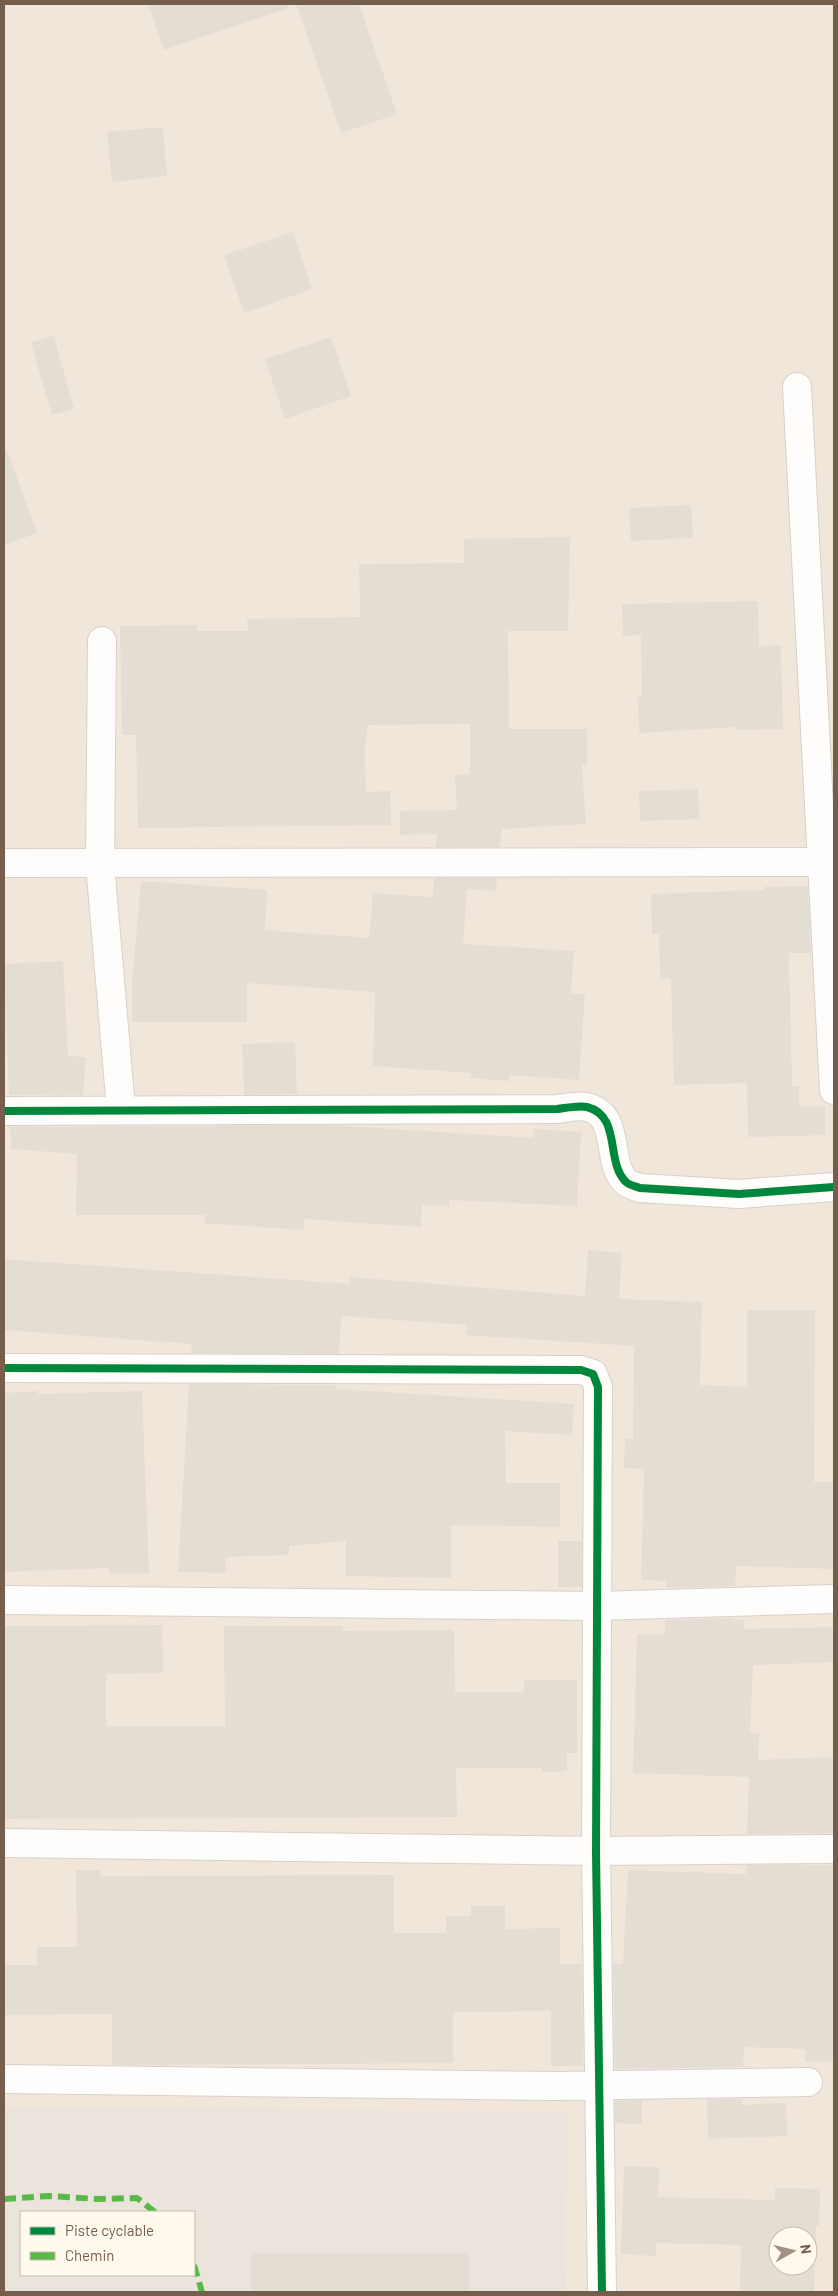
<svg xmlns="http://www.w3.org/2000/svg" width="838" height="2296" font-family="Barlow,sans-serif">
<rect width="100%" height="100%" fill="#f7f4ec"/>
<!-- residential -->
<path fill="#f0e7da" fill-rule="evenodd" d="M 4,4 L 834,4 L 834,2292 L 4,2292 ZM 21,2212 L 194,2212 L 194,2275 L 21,2275 ZM 778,2236 L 808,2236 L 808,2266 L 778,2266 Z"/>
<!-- industrial -->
<path fill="#ebe4dd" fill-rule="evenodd" d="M 4,2107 L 567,2112 L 566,2292 L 4,2292 ZM 21,2212 L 194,2212 L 194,2275 L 21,2275 Z"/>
<!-- building -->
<path fill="#e4ddd3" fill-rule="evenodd" d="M 148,4 L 288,4 L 289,8 L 164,50 Z
M 296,4 L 359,4 L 397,114 L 341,133 Z
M 163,127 L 167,176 L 112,182 L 107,132 Z
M 293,232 L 312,289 L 244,313 L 224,255 Z
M 54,336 L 74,409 L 52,415 L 31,342 Z
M 331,337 L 351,396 L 285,419 L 265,359 Z
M 4,450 L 7,450 L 37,533 L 4,545 Z
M 691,505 L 693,538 L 631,541 L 629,508 Z
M 570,537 L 568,631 L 508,631 L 509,729 L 587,729 L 587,765 L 582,765 L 586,824 L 502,829 L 500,847 L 436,847 L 437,834 L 400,835 L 400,811 L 457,810 L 455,775 L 470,774 L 470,724 L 368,725 L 365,748 L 366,792 L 390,791 L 391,825 L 138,828 L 136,735 L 122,735 L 120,626 L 198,625 L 198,631 L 248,631 L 247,619 L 360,617 L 359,564 L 464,563 L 464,539 Z
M 758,601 L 759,646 L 781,645 L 783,729 L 735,730 L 735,727 L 639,733 L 638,697 L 642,697 L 641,635 L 623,636 L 622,604 Z
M 698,789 L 699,819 L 640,821 L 639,791 Z
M 434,878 L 497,878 L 496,891 L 467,889 L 463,944 L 574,951 L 571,993 L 585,994 L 579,1080 L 509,1075 L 509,1081 L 470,1078 L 471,1073 L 373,1066 L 375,992 L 247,983 L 247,1022 L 132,1022 L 132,985 L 141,881 L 267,890 L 265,930 L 369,938 L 373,893 L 433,897 Z
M 808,886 L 811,953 L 789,953 L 792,1086 L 799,1086 L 799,1107 L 825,1106 L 825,1135 L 748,1137 L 747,1083 L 674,1085 L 671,979 L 660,979 L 659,934 L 652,934 L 651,894 L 764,890 L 764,887 Z
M 63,961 L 68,1056 L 86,1057 L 83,1095 L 9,1095 L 4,964 Z
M 295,1042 L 297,1094 L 244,1095 L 242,1044 Z
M 328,1125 L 534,1138 L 534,1129 L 581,1132 L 577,1206 L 449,1200 L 449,1206 L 422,1205 L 421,1227 L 304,1219 L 304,1230 L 204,1223 L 205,1215 L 76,1215 L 77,1154 L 11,1149 L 10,1127 Z
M 588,1250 L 622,1253 L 619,1299 L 702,1302 L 700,1385 L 747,1387 L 747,1310 L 815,1310 L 814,1482 L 834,1482 L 834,1569 L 736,1566 L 735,1586 L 666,1588 L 667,1581 L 641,1580 L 644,1469 L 624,1468 L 625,1439 L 633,1439 L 634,1346 L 466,1335 L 467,1325 L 341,1316 L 339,1354 L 191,1353 L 192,1344 L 4,1330 L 4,1259 L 349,1284 L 350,1277 L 585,1296 Z
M 189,1384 L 337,1385 L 336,1389 L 574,1404 L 572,1435 L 505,1431 L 506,1483 L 560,1483 L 560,1527 L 451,1525 L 451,1578 L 346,1576 L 346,1541 L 289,1546 L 289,1555 L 225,1557 L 226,1573 L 178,1572 Z
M 38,1391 L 38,1394 L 142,1391 L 149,1573 L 110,1574 L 109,1568 L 4,1572 L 4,1393 Z
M 558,1541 L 582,1541 L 582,1587 L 558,1587 Z
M 734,1618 L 734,1620 L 744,1620 L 744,1629 L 834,1627 L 834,1662 L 753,1665 L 750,1733 L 759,1733 L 758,1760 L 834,1757 L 834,1833 L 747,1834 L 749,1777 L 633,1773 L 637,1634 L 665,1635 L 665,1620 Z
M 162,1625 L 163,1673 L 106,1674 L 106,1726 L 225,1726 L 224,1626 L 343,1626 L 343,1631 L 454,1630 L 455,1692 L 524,1692 L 524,1680 L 577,1680 L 577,1753 L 567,1753 L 567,1771 L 542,1772 L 542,1768 L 456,1768 L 457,1817 L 4,1819 L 4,1626 Z
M 746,1865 L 834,1865 L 834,2061 L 805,2062 L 805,2049 L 744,2047 L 743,2067 L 615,2069 L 613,1964 L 623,1964 L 628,1870 L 746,1874 Z
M 76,1870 L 100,1870 L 100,1876 L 394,1875 L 394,1933 L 446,1933 L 446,1916 L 471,1916 L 471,1906 L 505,1906 L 505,1929 L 560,1928 L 560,1964 L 582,1964 L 583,2066 L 551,2066 L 551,2011 L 453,2012 L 453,2063 L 112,2065 L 112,2014 L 4,2015 L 4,1965 L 37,1965 L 37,1947 L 77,1947 Z
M 707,2099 L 742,2099 L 742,2105 L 786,2103 L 787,2136 L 708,2139 Z
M 642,2100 L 642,2124 L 615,2123 L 615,2101 Z
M 624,2166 L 659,2167 L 658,2197 L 775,2200 L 775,2188 L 820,2189 L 819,2226 L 816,2226 L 814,2292 L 740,2291 L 741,2245 L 656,2243 L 656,2256 L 621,2254 ZM 778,2236 L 808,2236 L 808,2266 L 778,2266 Z
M 251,2253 L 470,2253 L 470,2292 L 251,2292 Z"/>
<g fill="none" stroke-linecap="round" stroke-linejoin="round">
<!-- street casing -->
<g stroke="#d6d1ca" stroke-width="30">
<path id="street" d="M 797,387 L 834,1090
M 102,641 L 100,864 L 121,1109
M 4,863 L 834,862
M 4,1111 L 557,1109 C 566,1108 579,1105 587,1107 C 622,1116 605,1162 626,1182 C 629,1185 635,1186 640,1188 L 739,1194 L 834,1187
M 4,1368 L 581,1370 L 593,1374 L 598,1387 L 596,1851 L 602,2292
M 4,1600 L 596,1606 L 834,1599
M 4,1843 L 596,1851 L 834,1849
M 4,2079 L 556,2086 L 808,2082"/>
</g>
<!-- street -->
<use href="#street" stroke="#fefdfc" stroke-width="28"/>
<!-- quiet -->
<path stroke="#58b947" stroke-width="6" stroke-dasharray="12 6" stroke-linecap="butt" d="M 4,2199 L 49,2196 L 98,2199 L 137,2198 L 155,2212
M 194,2265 L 202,2292"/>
<!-- cycleway casing -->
<g stroke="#fff9ee" stroke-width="11">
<path id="cycleway" d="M 4,1111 L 557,1109 C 566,1108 579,1105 587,1107 C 622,1116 605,1162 626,1182 C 629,1185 635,1186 640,1188 L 739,1194 L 834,1187
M 4,1368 L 581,1370 L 593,1374 L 598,1387 L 596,1851 L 602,2292"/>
</g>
<!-- cycleway -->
<use href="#cycleway" stroke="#00873e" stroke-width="8"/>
</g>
<!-- border -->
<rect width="838" height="2296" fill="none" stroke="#765e4c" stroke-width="10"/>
<!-- legend -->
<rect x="20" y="2211" width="175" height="65" fill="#fff9ee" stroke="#c8bbad"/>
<rect x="30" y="2227" width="25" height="8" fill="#00873e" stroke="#c8bbad"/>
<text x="65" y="2236" font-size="15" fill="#765e4c">Piste cyclable</text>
<rect x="30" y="2252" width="25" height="8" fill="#58b947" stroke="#c8bbad"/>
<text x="65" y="2261" font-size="15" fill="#765e4c">Chemin</text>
<!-- north arrow -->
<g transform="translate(793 2251) rotate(82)"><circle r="24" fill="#fff9ee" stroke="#c8bbad"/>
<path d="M0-4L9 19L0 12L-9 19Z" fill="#a39284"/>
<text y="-8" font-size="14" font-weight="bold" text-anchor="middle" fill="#765e4c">N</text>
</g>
</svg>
